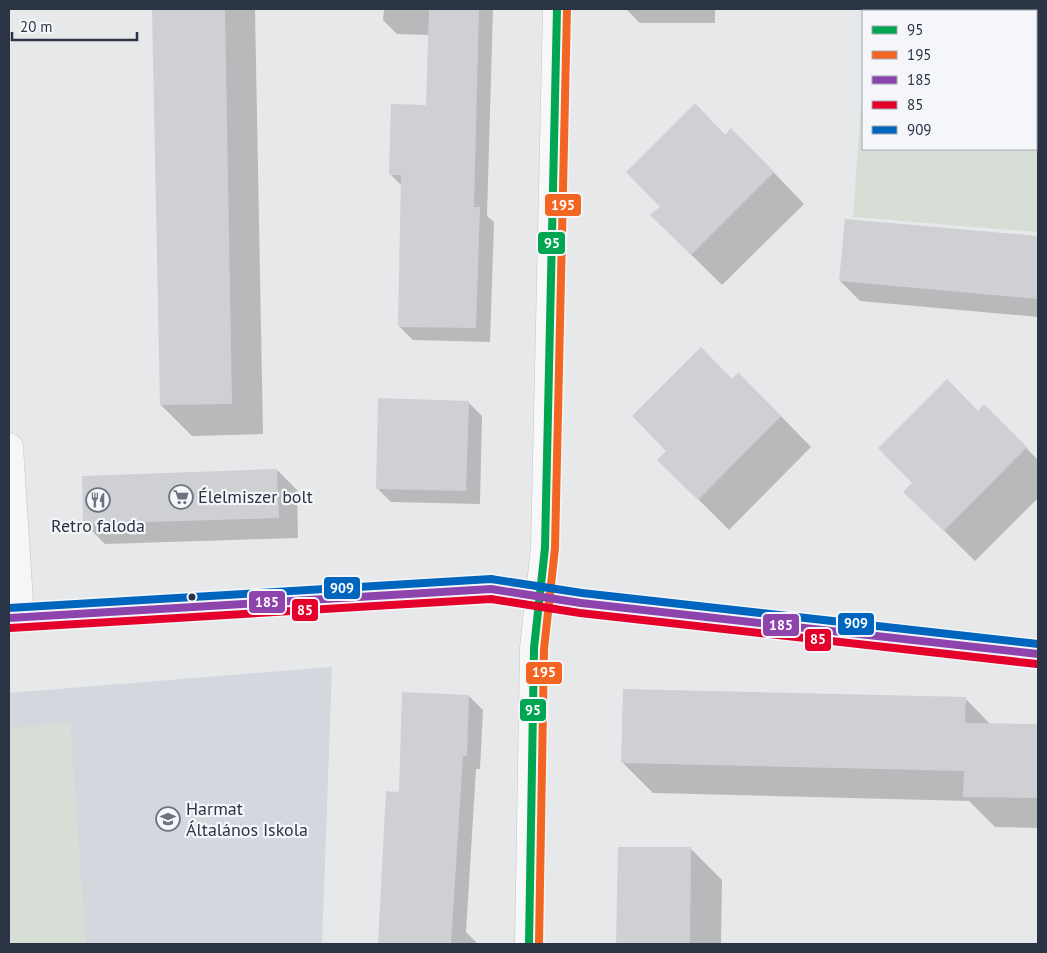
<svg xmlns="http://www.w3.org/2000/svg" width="1047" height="953" font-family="'PT Sans',sans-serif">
<rect width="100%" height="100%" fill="#e6e8ea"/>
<!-- built -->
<path fill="#d4d7dd" d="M 332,667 L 322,944 L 9,944 L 9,693 Z"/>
<!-- green -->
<path fill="#d6ded6" d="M 908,9 L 1038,9 L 1038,232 L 853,217 L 863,78 L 863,149 L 1036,149 L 1036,11 L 906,11 Z
M 70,723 L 86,944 L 9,944 L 9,728 Z"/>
<!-- shadow -->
<path fill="#0003" d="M 154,9 L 255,9 L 263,434 L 192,436 L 161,405 Z
M 384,9 L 493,9 L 487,216 L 494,222 L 490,342 L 413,340 L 399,326 L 402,186 L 390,174 L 427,106 L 429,35 L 397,34 L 383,20 Z
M 626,9 L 715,9 L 715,23 L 640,23 Z
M 695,105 L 726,136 L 762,160 L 804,204 L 722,285 L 652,216 L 662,207 Z
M 846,220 L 1038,238 L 1038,317 L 860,301 L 840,281 Z
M 468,402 L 482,416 L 480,504 L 391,502 L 377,488 Z
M 769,404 L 811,447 L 729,530 L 659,460 Z
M 984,405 L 1038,460 L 1038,498 L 975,561 L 905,492 Z
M 277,470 L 297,490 L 298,538 L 105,544 L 85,524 Z
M 469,696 L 483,710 L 480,769 L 476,769 L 466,932 L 478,944 L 379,944 L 387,792 L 400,793 Z
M 965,698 L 991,725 L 1038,726 L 1038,828 L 995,827 L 969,801 L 653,793 L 622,762 Z
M 619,848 L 691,849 L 722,880 L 721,944 L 617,944 Z"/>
<!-- building -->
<path fill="#ced0d3" d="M 152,9 L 225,9 L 232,404 L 160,405 Z
M 429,9 L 479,9 L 474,207 L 480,207 L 476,328 L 398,327 L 401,175 L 389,175 L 391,104 L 426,105 Z
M 695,103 L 725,135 L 731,128 L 774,172 L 691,255 L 650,215 L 660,207 L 626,172 Z
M 845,219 L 1038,236 L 1038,299 L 839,281 Z
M 701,347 L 732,379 L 738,372 L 781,416 L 698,500 L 657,460 L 666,451 L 632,416 Z
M 947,379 L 978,411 L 984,404 L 1027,447 L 944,531 L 903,492 L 912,483 L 878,448 Z
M 378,398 L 469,401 L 466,491 L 376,489 Z
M 277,469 L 279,518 L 83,524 L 82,476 Z
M 623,689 L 966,697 L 965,723 L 1038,724 L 1038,798 L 963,797 L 964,771 L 621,763 Z
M 402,692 L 469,695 L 467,756 L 463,756 L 451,944 L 378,944 L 386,791 L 399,792 Z
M 618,847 L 691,847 L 690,944 L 616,944 Z"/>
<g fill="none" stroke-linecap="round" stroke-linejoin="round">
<!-- street casing -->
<g stroke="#c4c6c8" stroke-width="29">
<path id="street" d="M 9,447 L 20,617"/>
</g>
<!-- secondary casing -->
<g stroke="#c4c6c8" stroke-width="29">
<path id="secondary" d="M 9,618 L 491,589 L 581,603 L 1038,654
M 529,944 L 534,648 L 545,548 L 557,9"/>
</g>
<!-- street -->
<use href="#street" stroke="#f5f6f7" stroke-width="28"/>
<!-- secondary -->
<use href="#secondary" stroke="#f8f8f8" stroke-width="28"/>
<!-- bus-1 casing -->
<g stroke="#f4f6f9" stroke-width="11">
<path id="bus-1" d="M 529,944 L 534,648 L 545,548 L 557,9"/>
</g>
<!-- bus-2 casing -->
<g stroke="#f4f6f9" stroke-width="11">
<path id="bus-2" d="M 539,944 L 544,649 L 555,548 L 567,9"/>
</g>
<!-- bus-3 casing -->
<g stroke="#f4f6f9" stroke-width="11">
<path id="bus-3" d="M 9,618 L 491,589 L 581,603 L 1038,654"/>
</g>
<!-- bus-4 casing -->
<g stroke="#f4f6f9" stroke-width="11">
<path id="bus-4" d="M 10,628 L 491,599 L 580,613 L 1037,664"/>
</g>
<!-- bus-5 casing -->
<g stroke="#f4f6f9" stroke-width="11">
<path id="bus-5" d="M 9,608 L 491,579 L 582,593 L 1038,644"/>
</g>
<!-- bus-1 -->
<use href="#bus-1" stroke="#00a651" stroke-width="8"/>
<!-- bus-2 -->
<use href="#bus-2" stroke="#f26522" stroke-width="8"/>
<!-- bus-3 -->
<use href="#bus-3" stroke="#8e44ad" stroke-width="8"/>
<!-- bus-4 -->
<use href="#bus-4" stroke="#e4002b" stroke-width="8"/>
<!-- bus-5 -->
<use href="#bus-5" stroke="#0065bd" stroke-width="8"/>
</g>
<!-- icons -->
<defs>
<g id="supermarket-ring" transform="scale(1.25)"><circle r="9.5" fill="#f4f6f9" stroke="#6c737f" stroke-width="1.5"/><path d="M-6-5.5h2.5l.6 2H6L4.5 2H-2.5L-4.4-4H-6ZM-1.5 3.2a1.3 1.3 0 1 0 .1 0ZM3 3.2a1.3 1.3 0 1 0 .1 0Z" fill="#6c737f"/></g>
<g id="restaurant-ring" transform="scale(1.25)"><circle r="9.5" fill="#f4f6f9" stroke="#6c737f" stroke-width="1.5"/><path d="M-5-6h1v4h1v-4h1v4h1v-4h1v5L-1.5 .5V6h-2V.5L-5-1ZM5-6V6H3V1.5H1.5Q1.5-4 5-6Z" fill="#6c737f"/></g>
<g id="school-ring" transform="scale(1.25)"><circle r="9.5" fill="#f4f6f9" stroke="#6c737f" stroke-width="1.5"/><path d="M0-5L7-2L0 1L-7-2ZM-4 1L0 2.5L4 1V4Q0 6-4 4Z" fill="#6c737f"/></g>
</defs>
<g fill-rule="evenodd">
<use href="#supermarket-ring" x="181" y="497"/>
<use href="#restaurant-ring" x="98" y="500"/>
<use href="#school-ring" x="168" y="819"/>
</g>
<!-- markers -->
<circle fill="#2b3445" stroke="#f4f6f9" stroke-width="2" cx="192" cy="597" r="4.5"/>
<g text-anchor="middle" stroke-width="4.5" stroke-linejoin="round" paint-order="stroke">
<!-- poi labels -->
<g font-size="18" fill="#2b3445" stroke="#f4f6f9" text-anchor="start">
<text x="198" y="503">Élelmiszer bolt</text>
<text x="98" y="532" text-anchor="middle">Retro faloda</text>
<text x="186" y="815">Harmat<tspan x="186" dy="21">Általános Iskola</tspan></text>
</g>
</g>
<g stroke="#f4f6f9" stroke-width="2">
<rect x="544" y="193" width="38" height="24" rx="5" fill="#f26522"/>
<rect x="537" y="231" width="29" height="24" rx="5" fill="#00a651"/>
<rect x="323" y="576" width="38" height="24" rx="5" fill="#0065bd"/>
<rect x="248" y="590" width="38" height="24" rx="5" fill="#8e44ad"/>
<rect x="291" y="598" width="28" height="24" rx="5" fill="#e4002b"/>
<rect x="837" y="612" width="38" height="24" rx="5" fill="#0065bd"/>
<rect x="762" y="613" width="38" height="24" rx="5" fill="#8e44ad"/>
<rect x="804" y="628" width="28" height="24" rx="5" fill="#e4002b"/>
<rect x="525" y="661" width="38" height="24" rx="5" fill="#f26522"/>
<rect x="519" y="698" width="28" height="24" rx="5" fill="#00a651"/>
</g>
<g font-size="14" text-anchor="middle" font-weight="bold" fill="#fff">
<text x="563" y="210">195</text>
<text x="552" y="248">95</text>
<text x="342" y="593">909</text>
<text x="267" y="607">185</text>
<text x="305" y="615">85</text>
<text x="856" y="628">909</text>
<text x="781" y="630">185</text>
<text x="818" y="644">85</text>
<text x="544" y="677">195</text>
<text x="533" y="715">95</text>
</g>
<!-- border -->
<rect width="1047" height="953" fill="none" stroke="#2b3445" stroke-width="20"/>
<!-- legend -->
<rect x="862" y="10" width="175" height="140" fill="#f4f6f9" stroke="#a4a8b1"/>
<rect x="872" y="26" width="25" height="8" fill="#00a651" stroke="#a4a8b1"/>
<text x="907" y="35" font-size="15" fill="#2b3445">95</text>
<rect x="872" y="51" width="25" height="8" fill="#f26522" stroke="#a4a8b1"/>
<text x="907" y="60" font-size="15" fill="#2b3445">195</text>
<rect x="872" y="76" width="25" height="8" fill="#8e44ad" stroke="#a4a8b1"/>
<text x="907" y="85" font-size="15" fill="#2b3445">185</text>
<rect x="872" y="101" width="25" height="8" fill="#e4002b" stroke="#a4a8b1"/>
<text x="907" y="110" font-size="15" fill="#2b3445">85</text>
<rect x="872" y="126" width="25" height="8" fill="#0065bd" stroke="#a4a8b1"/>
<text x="907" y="135" font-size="15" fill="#2b3445">909</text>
<!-- scale -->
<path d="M12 32v8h125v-8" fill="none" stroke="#2b3445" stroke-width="2.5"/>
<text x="20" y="32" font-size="15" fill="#2b3445" stroke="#f4f6f9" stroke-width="4" paint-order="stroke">20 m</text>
</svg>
